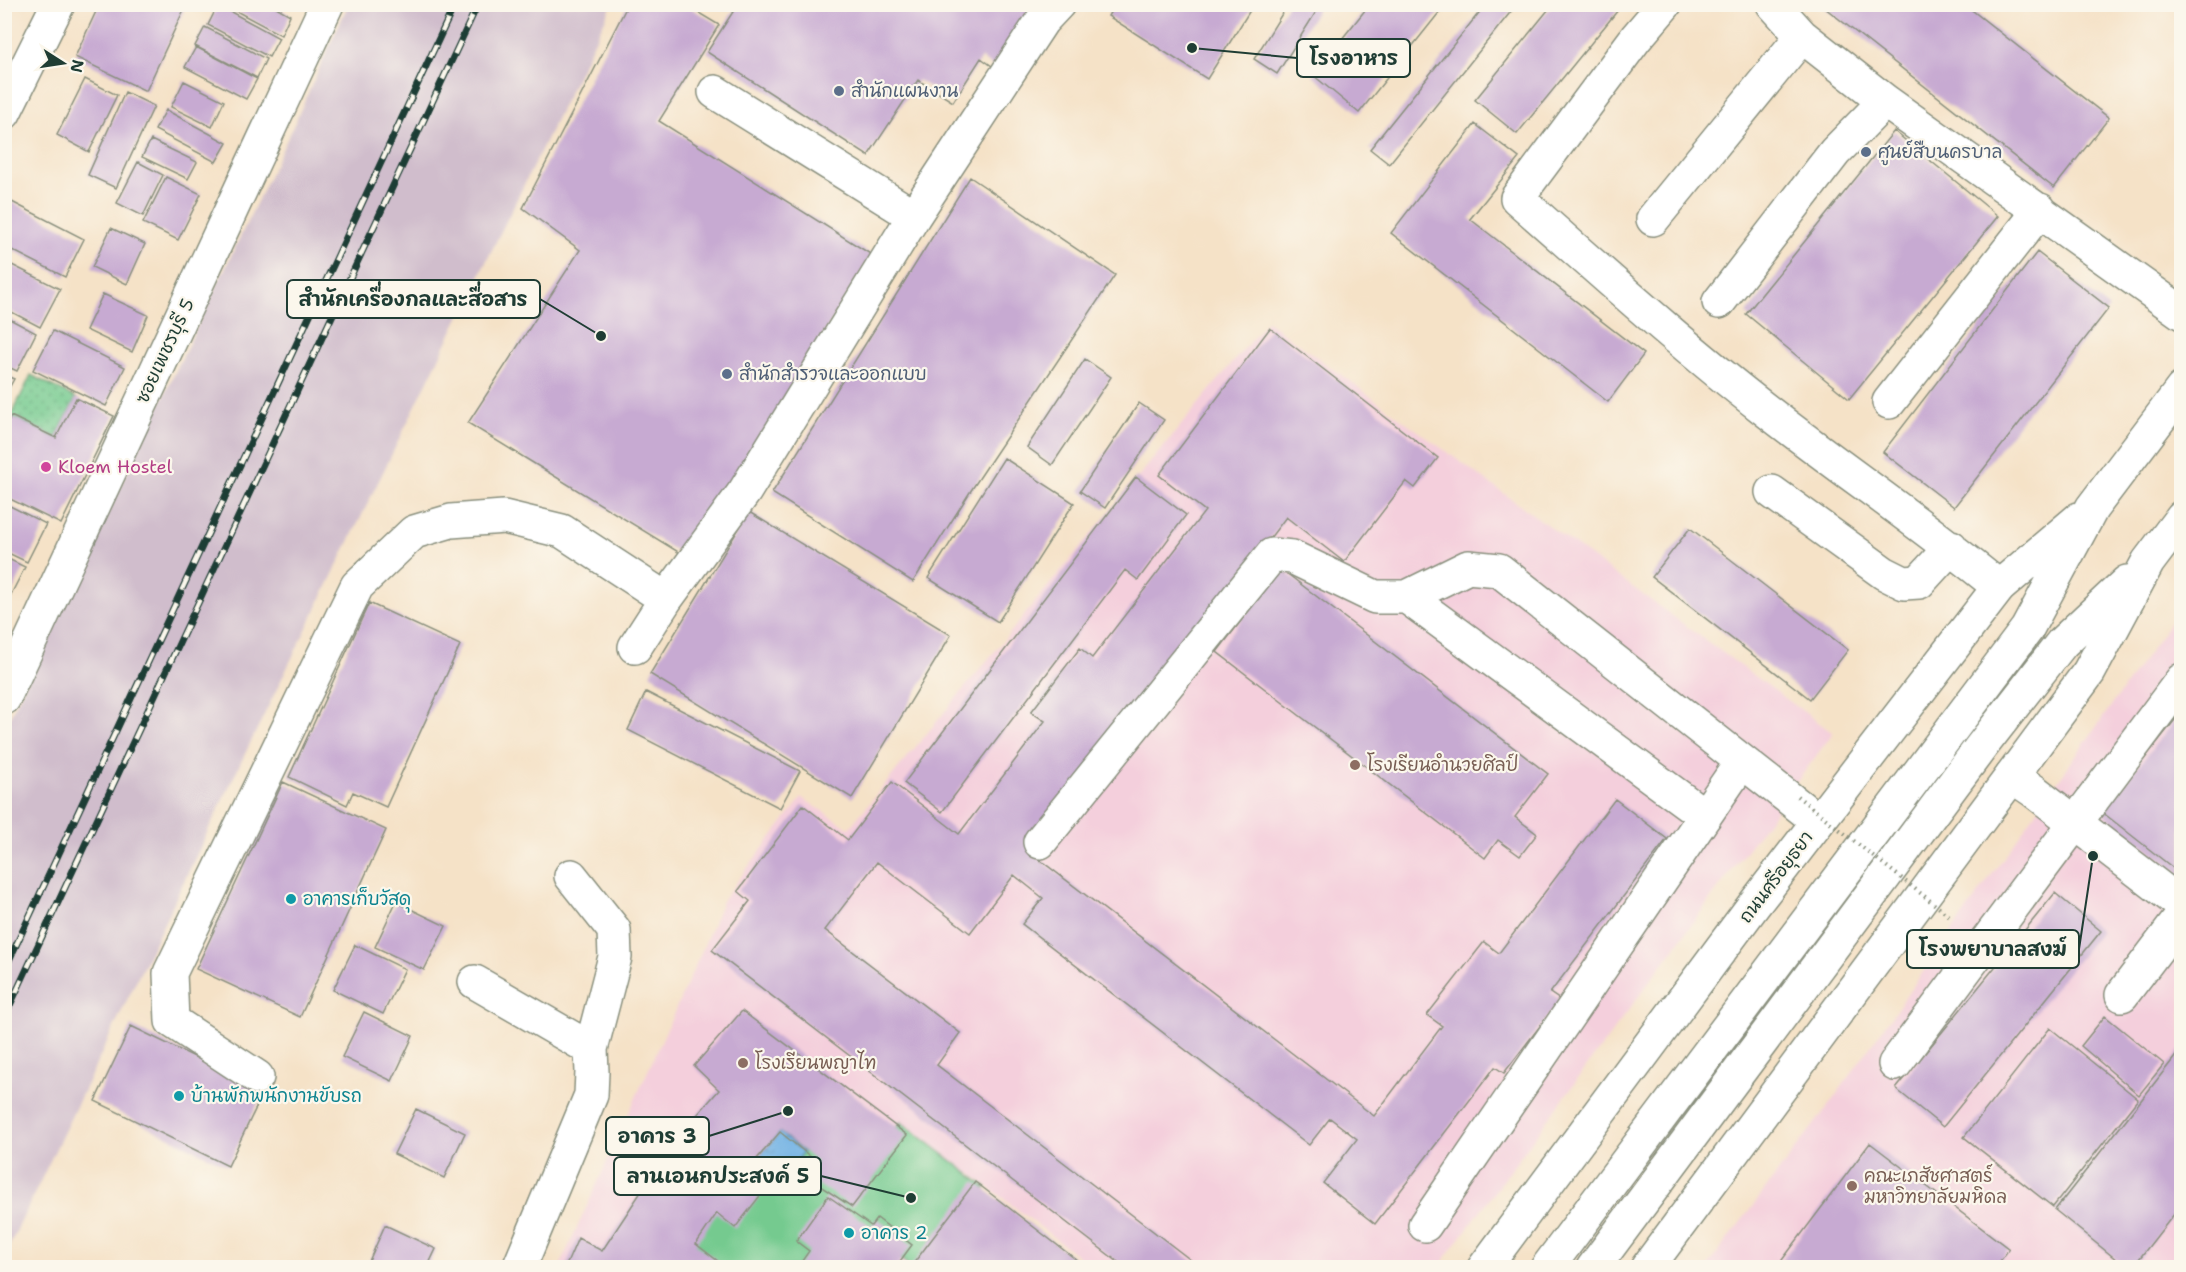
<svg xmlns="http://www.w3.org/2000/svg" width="2186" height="1272" font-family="'Shantell Sans','Playpen Sans Thai',sans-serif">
<defs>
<pattern id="grass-dots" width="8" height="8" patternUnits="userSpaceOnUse" patternTransform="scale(1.5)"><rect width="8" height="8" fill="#74ca8f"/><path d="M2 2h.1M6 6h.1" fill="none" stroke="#5fa576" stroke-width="1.8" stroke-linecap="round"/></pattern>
<pattern id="water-ripples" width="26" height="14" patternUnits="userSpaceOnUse" patternTransform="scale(1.5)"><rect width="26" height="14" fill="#6fb1e4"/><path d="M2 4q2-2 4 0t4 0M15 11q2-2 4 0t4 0" fill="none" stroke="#5b91ba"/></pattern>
</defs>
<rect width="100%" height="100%" fill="#fbf7ec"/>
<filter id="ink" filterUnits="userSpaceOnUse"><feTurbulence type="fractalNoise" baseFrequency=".0167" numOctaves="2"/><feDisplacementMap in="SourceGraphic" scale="12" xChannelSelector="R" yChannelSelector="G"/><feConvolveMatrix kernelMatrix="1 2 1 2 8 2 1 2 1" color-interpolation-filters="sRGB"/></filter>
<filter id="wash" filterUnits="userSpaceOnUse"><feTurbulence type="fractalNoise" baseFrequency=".008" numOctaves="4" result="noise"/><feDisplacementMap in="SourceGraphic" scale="24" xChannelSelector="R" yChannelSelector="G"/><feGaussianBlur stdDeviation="1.35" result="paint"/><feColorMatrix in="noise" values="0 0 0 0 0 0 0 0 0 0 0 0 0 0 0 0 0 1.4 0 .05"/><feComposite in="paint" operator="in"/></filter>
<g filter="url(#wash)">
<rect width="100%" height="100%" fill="#f5e2c7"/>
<!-- built -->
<path fill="#f4cfdc" d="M 1267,321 L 1833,733 L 1439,1267 L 1092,1267 L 970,1173 L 909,1259 L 920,1267 L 559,1268 L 701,953 L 722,901 L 802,798 L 849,828 Z
M 2181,607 L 2181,1267 L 1706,1268 L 1829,1105 Z"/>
<!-- industrial -->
<path fill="#d0bdcc" d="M 348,5 L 612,5 L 240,764 L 5,1255 L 4,729 L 290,133 Z"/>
<!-- grass -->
<path fill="url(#grass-dots)" stroke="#4a8462" stroke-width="1.5" d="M 31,375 L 76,398 L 56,438 L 11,416 Z"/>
<!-- green -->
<path fill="#74ca8f" stroke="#4a8462" stroke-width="1.5" d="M 775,1114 L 859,1178 L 901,1122 L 986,1187 L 925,1267 L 911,1267 L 843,1215 L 803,1267 L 705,1267 L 677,1246 Z"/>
<!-- water -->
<path fill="url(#water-ripples)" stroke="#47778c" stroke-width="1.5" d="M 780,1132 L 803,1152 L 777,1190 L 750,1167 Z"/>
<g id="blocks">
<!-- building -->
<path fill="#c7aad2" d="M 223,4 L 271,4 L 290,15 L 281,35 Z
M 628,4 L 684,4 L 719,25 L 659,121 L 872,255 L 688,558 L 468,423 L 580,250 L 523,208 Z
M 738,4 L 1027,4 L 1035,9 L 996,69 L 981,58 L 953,102 L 918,80 L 868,156 L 707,52 Z
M 1115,4 L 1254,4 L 1207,79 L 1108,16 Z
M 1288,4 L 1321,4 L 1277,74 L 1254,59 Z
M 1370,4 L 1446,4 L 1359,113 L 1313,75 Z
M 1486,4 L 1517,4 L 1389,164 L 1370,149 Z
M 1553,4 L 1623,4 L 1517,134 L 1475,100 Z
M 1820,4 L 1964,4 L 2109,118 L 2054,188 Z
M 99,5 L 186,5 L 146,91 L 75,57 Z
M 218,5 L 279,38 L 269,57 L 208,25 Z
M 205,27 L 266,59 L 257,78 L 195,46 Z
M 196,47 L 257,79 L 246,99 L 185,67 Z
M 85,79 L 117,95 L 89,152 L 57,135 Z
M 184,81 L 224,101 L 212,127 L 171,107 Z
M 125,92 L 154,106 L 116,188 L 88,175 Z
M 166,110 L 227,143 L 216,162 L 155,130 Z
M 1475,124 L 1519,158 L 1470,219 L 1644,354 L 1608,402 L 1391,233 Z
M 1894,131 L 1998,216 L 1849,399 L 1746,314 Z
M 151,140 L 197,162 L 188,179 L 142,157 Z
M 138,162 L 163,175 L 143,216 L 117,203 Z
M 166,177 L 201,194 L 178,240 L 143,223 Z
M 970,177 L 1115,275 L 970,492 L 913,582 L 772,493 Z
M 10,201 L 84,239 L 65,277 L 4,246 L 4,211 Z
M 111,228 L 145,244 L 127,284 L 92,267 Z
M 2037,252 L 2109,308 L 1954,507 L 1883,452 Z
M 4,261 L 60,289 L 40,327 L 4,308 Z
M 103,294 L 148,315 L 132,352 L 86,330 Z
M 4,316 L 36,333 L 17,371 L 4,365 Z
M 1270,328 L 1438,458 L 1415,488 L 1406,481 L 1344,562 L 1286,517 L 1031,853 L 1374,1116 L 1442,1026 L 1427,1015 L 1484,942 L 1499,953 L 1615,799 L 1667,839 L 1550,993 L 1560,1000 L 1504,1073 L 1495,1067 L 1375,1224 L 1323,1183 L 1357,1139 L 1330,1118 L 1309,1145 L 1022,924 L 1043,898 L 1014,875 L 970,933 L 877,862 L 825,930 L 960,1033 L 937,1065 L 1201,1268 L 1126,1268 L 712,950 L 750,901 L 738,891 L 803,805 L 848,840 L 892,782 L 959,834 L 1045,721 L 1031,712 L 1080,648 L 1092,658 L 1205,511 L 1159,475 Z
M 53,331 L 125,367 L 106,406 L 33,370 Z
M 1085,359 L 1111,377 L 1052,465 L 1027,447 Z
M 4,375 L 14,379 L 4,397 Z
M 76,398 L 114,416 L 61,524 L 4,496 L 4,429 L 11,416 L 56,438 Z
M 1139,403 L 1164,420 L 1105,508 L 1080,491 Z
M 1004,458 L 1074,503 L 998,622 L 928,578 Z
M 1136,477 L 1186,515 L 1138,580 L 1125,570 L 942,812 L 904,783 Z
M 4,503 L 46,524 L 27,562 L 4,551 Z
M 749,512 L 951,635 L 852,798 L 650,674 Z
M 1690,528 L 1848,650 L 1810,699 L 1652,577 Z
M 4,557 L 25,567 L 4,608 Z
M 1281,569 L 1548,774 L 1515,817 L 1537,834 L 1520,856 L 1498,840 L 1485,858 L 1217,652 Z
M 369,603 L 460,645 L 386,807 L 353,792 L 347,805 L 289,777 Z
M 646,692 L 800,771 L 780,808 L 628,730 Z
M 2182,711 L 2182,875 L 2102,812 Z
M 283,782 L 386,830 L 300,1017 L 196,969 Z
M 2055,893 L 2101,931 L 1943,1127 L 1896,1089 Z
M 396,902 L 446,926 L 424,970 L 375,947 Z
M 355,945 L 405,969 L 383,1014 L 333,990 Z
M 742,1011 L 907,1135 L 852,1207 L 805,1176 L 817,1162 L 780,1132 L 750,1167 L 770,1183 L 735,1228 L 717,1213 L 696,1244 L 727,1268 L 565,1268 L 578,1238 L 602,1251 L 676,1139 L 719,1090 L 694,1066 Z
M 364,1012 L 413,1036 L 392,1081 L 342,1057 Z
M 2105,1016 L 2164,1064 L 2139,1095 L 2081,1046 Z
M 131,1026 L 264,1091 L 228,1166 L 95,1101 Z
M 2050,1028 L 2138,1099 L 2053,1207 L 1964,1137 Z
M 2182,1048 L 2182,1204 L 2132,1268 L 2127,1268 L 2055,1210 Z
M 416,1109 L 465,1133 L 444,1178 L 394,1154 Z
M 1870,1143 L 2009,1249 L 1995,1268 L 1776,1268 Z
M 975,1182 L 982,1187 L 1087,1268 L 910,1268 Z
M 828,1196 L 871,1226 L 877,1218 L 912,1245 L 895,1268 L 797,1268 L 809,1251 L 796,1241 Z
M 385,1225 L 436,1249 L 427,1268 L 366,1268 Z"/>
</g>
</g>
<g filter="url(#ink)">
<use href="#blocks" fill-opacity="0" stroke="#8a907e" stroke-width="1.5"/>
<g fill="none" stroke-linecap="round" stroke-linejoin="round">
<!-- minor casing -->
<g stroke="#8a907e" stroke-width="36">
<path id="minor" d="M 1665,4 L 1636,38 L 1517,198 C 1598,269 1678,342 1763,408 C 1841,469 1923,524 1999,587
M 1773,4 L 1802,36 L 1885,101 L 2182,313
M 715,92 L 914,216
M 4,113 L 58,4
M 1653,219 L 1802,36
M 1719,302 L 1835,152 L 1885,101
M 1889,402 L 2040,210
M 1772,492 L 1884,573 L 1904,583 L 1919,582 L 1951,547
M 1407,597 L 1705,816
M 635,647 L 666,599 L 745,491 L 914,216 L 1042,21 L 1058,4
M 4,698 L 327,4
M 2012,776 L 2034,791 L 2182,905
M 1040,842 L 1272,555 L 1292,557 L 1375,597 L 1407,597 L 1468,567 L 1499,570 L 1818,821
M 571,876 L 614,930 L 615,957 L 591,1049
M 475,982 L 591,1049 L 592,1072 L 591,1095 L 519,1268
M 2122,995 L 2182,916
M 1895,1064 L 2182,680
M 257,1077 L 172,1021 L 170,973 L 357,586 L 414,532 L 451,521 L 504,517 L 562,531 L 666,599
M 1425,1225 L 1741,763"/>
</g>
<!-- major casing -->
<g stroke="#8a907e" stroke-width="36">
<path id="major" d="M 1484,1268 L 1753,906 L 1999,587 L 2079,519
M 1547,1268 L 2027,629 L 2092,508 L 2182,389
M 1593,1268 L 1981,747 L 2062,643 L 2127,582
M 1647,1268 L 2089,672 L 2148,562 L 2182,517"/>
</g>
<!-- minor -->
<use href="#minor" stroke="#fff" stroke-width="33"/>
<!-- major -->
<use href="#major" stroke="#fff" stroke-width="33"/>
<!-- rail casing -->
<g stroke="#1f3d34" stroke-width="7">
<path id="rail" d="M 4,971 L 455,4
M 4,1018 L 478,4"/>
</g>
<!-- rail -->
<use href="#rail" stroke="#fbf7ec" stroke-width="4.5" stroke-dasharray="14" stroke-linecap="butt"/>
<!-- path-bridge -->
<path stroke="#8a907e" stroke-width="4" stroke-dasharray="1.5 4.5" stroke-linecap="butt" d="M 1797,796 L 1952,918"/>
</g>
</g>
<!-- markers -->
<g fill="#5c6f8a" stroke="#fbf7ec" stroke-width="2">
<circle cx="839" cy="91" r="6"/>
<circle cx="1866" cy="152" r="6"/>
<circle cx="727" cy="374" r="6"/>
</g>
<circle fill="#d1479c" stroke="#fbf7ec" stroke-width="2" cx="46" cy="467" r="6"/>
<g fill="#8d6e63" stroke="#fbf7ec" stroke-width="2">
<circle cx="1355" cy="765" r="6"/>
<circle cx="743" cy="1063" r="6"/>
<circle cx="1852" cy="1186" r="6"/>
</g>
<g fill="#0f9aa8" stroke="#fbf7ec" stroke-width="2">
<circle cx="291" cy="899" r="6"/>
<circle cx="179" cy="1096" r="6"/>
<circle cx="849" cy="1233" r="6"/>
</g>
<g text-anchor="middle" stroke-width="4.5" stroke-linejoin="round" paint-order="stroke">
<!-- service labels -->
<g font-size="18" fill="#4e5e75" stroke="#fbf7ec" text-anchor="start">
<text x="851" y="97">สำนักแผนงาน</text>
<text x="1878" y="158">ศูนย์สืบนครบาล</text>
<text x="739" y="380">สำนักสำรวจและออกแบบ</text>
</g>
<!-- street labels -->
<g font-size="18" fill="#1f3d34" stroke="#fbf7ec">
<text transform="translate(165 351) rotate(-65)" y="6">ซอยเพชรบุรี 5</text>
<text transform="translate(1776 877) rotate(-53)" y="6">ถนนศรีอยุธยา</text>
</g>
<!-- hotel labels -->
<g font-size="18" fill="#b23c85" stroke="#fbf7ec" text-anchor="start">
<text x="58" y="473">Kloem Hostel</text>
</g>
<!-- education labels -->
<g font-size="18" fill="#785e54" stroke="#fbf7ec" text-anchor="start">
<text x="1367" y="771">โรงเรียนอำนวยศิลป์</text>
<text x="755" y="1069">โรงเรียนพญาไท</text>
<text x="1864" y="1182">คณะเภสัชศาสตร์<tspan x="1864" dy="21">มหาวิทยาลัยมหิดล</tspan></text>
</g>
<!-- culture labels -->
<g font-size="18" fill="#0d838f" stroke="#fbf7ec" text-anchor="start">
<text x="303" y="905">อาคารเก็บวัสดุ</text>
<text x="191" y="1102">บ้านพักพนักงานขับรถ</text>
<text x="861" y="1239">อาคาร 2</text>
</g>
</g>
<!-- callouts -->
<path fill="none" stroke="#1f3d34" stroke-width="2" d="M1192 48L1297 58M601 336L540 299M2093 856L2079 949M788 1111L709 1136M911 1198L821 1176"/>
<g fill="#1f3d34" stroke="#fbf7ec" stroke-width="2">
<circle cx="1192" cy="48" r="6"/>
<circle cx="601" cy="336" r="6"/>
<circle cx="2093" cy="856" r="6"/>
<circle cx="788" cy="1111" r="6"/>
<circle cx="911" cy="1198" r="6"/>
</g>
<g fill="#fbf7ec" stroke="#1f3d34" stroke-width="2">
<rect x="1297" y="39" width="113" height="38" rx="6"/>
<rect x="287" y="280" width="253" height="38" rx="6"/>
<rect x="1907" y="930" width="172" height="38" rx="6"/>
<rect x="606" y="1117" width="103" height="38" rx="6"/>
<rect x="614" y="1157" width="207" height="38" rx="6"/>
</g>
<g font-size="20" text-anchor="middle" font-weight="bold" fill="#1f3d34">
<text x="1354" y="65">โรงอาหาร</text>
<text x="413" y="306">สำนักเครื่องกลและสื่อสาร</text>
<text x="1993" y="956">โรงพยาบาลสงฆ์</text>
<text x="657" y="1143">อาคาร 3</text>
<text x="718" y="1183">ลานเอนกประสงค์ 5</text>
</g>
<!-- margin -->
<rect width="2186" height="1272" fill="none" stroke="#fbf7ec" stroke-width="24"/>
<!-- north arrow -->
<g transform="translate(63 63) rotate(102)" stroke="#fbf7ec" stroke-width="4.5" paint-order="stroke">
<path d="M0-4.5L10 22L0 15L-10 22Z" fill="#1f3d34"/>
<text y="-9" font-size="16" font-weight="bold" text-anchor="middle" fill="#1f3d34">N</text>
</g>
</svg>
